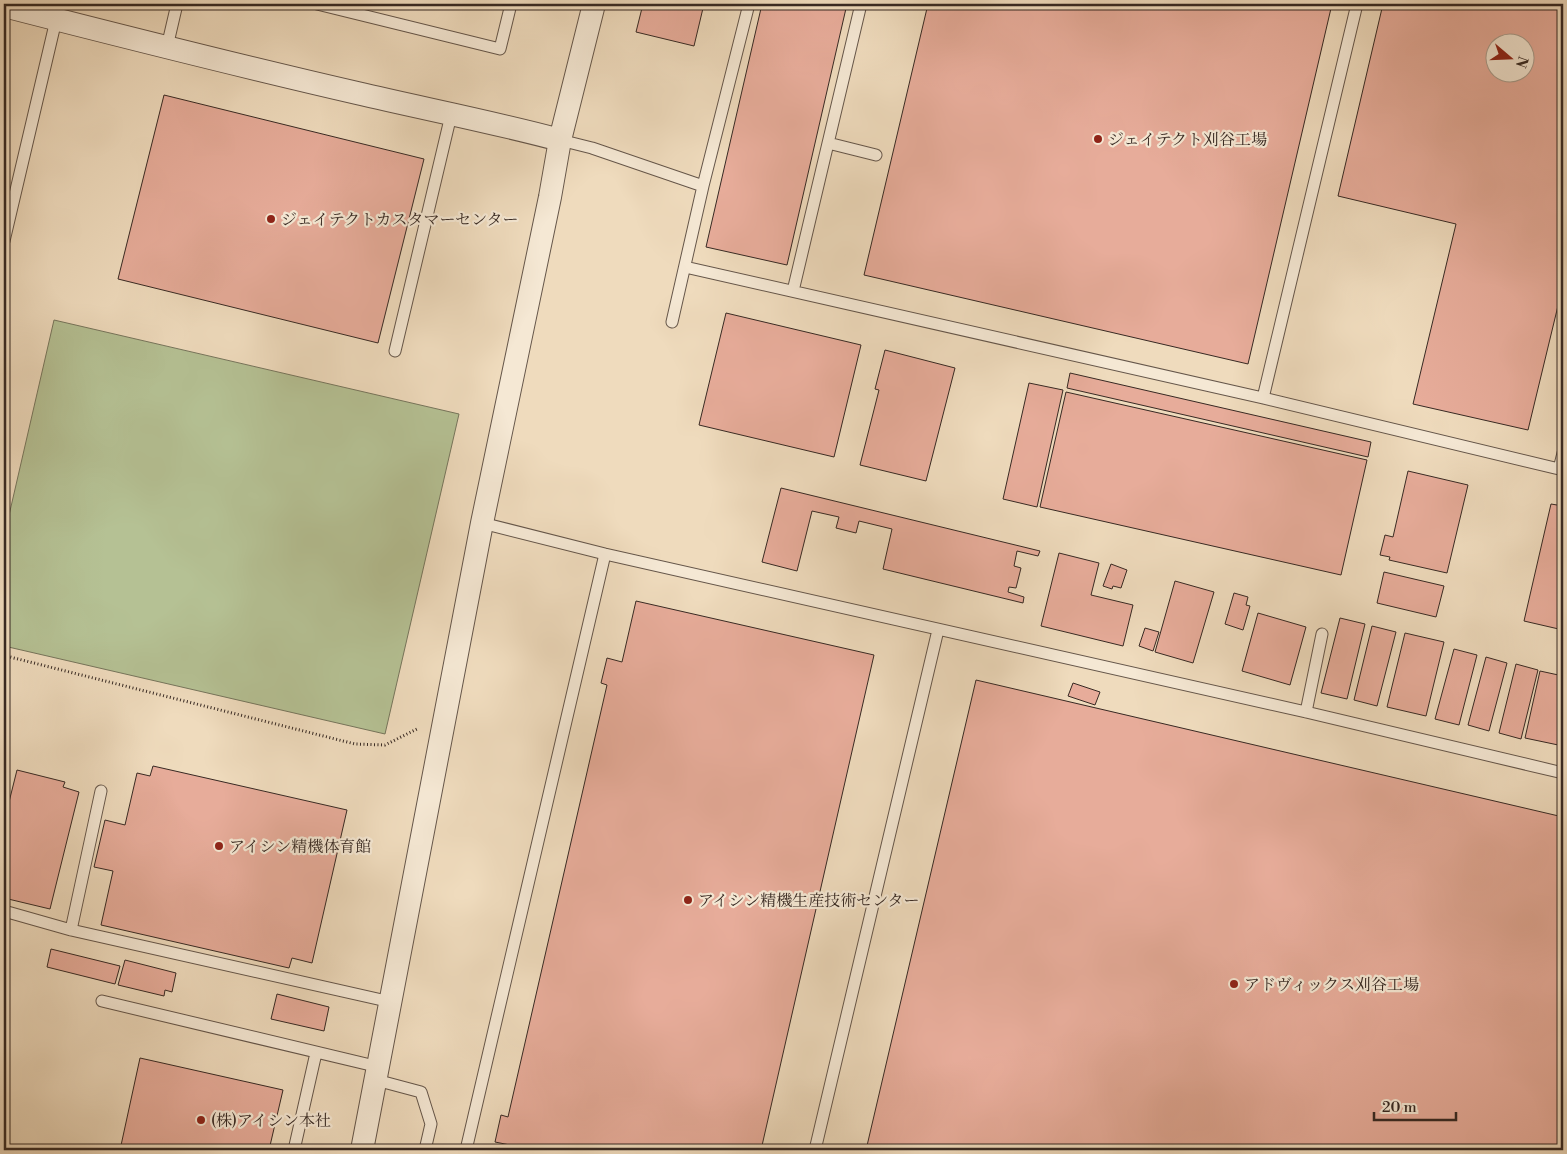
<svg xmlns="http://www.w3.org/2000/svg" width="1567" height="1154" font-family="'Libre Bodoni','Noto Serif JP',serif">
<rect width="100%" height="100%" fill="#efdbbd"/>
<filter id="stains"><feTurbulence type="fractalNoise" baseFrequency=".004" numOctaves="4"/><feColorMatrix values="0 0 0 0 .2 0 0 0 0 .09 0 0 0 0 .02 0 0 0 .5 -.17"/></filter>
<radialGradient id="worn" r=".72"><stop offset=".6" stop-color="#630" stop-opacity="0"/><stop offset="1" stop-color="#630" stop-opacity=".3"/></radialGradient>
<!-- green -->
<path fill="#b5c194" stroke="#76755c" d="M 54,320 L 459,414 L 385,734 L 4,646 L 4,537 Z"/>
<!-- building -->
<path fill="#e7ac9a" stroke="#372923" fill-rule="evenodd" d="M 643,4 L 704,4 L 694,46 L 636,32 Z
M 762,4 L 847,4 L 787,265 L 706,247 Z
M 928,4 L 1332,4 L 1248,364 L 864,275 Z
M 1383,4 L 1563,4 L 1563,285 L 1528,430 L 1413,404 L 1456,224 L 1338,196 ZM 1494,42 L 1524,42 L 1524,72 L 1494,72 Z
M 164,95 L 424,159 L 378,343 L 118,279 Z
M 726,313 L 861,345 L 834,457 L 699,425 Z
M 885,350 L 955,368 L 926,481 L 860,465 L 879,390 L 875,389 Z
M 1070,373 L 1371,442 L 1368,457 L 1067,388 Z
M 1029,383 L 1063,390 L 1037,507 L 1003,499 Z
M 1066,392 L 1367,460 L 1341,575 L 1040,507 Z
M 1408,471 L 1468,485 L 1447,573 L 1389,560 L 1390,557 L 1380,555 L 1385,535 L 1393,537 Z
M 781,488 L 1040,551 L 1038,556 L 1017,551 L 1014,566 L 1021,568 L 1016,588 L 1009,587 L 1008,592 L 1024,597 L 1023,603 L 883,569 L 892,529 L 859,521 L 856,533 L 836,528 L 839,517 L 812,511 L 797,571 L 762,562 Z
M 1551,504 L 1563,506 L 1563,630 L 1524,621 Z
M 1059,553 L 1099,563 L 1091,595 L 1133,605 L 1123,646 L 1041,626 Z
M 1111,564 L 1127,570 L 1121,588 L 1113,586 L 1112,589 L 1103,586 Z
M 1384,572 L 1444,586 L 1436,617 L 1377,603 Z
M 1175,581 L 1214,592 L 1193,663 L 1155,652 Z
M 1234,593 L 1248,597 L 1246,605 L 1250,606 L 1243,630 L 1225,624 Z
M 636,601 L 874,655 L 761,1150 L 509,1150 L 510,1145 L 495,1142 L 501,1115 L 508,1117 L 607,685 L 601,683 L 607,658 L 622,662 Z
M 1258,613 L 1306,627 L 1290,685 L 1242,671 Z
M 1340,618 L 1365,624 L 1347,699 L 1321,693 Z
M 1372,626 L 1396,632 L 1377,706 L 1354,700 Z
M 1145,628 L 1159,632 L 1153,651 L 1139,646 Z
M 1405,633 L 1444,642 L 1426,716 L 1387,707 Z
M 1454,649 L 1477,655 L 1459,725 L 1435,719 Z
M 1486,657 L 1507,663 L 1489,731 L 1468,725 Z
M 1516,664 L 1538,670 L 1521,739 L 1499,733 Z
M 1540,671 L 1563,676 L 1563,746 L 1525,738 Z
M 976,680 L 1563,817 L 1563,1150 L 866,1150 Z
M 1073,683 L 1100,692 L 1095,705 L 1068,696 Z
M 153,766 L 347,810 L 312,963 L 292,958 L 289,968 L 101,925 L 113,871 L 94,867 L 105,820 L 125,825 L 137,773 L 150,776 Z
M 17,770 L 65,782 L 63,787 L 79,792 L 50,909 L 4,898 L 4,881 L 6,871 L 4,871 L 4,822 Z
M 51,949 L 120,966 L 115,984 L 47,967 Z
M 125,960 L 176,973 L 172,992 L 165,990 L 164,996 L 118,985 Z
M 277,994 L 329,1007 L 324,1031 L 271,1019 Z
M 140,1058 L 283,1090 L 269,1150 L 120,1150 Z"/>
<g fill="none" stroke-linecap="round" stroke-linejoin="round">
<!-- lane casing -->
<g stroke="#65564a" stroke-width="13">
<path id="lane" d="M 317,4 L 500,49 L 511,4
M 167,47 L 177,4
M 560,140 L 592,148 L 703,186 L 749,4
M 828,143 L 876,155
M 4,241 L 56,20
M 685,267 L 1263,398 L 1559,469 L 1563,453
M 793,291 L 861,4
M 672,322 L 703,186
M 395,351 L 451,115
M 1263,398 L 1357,4
M 482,523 L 605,554 L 1306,712 L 1563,773
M 1306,712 L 1322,634
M 4,911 L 71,930 L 391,1002
M 71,930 L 101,791
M 102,1001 L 379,1067
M 376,1080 L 421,1092 L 431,1124 L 425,1150
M 294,1150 L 316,1053
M 466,1150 L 605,554
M 815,1150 L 938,630"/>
</g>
<!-- street casing -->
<g stroke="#65564a" stroke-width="24">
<path id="street" d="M 4,6 C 121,36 239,66 357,93 C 425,109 493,122 560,140
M 362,1150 L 482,523 L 550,197 L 560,140 L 594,4"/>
</g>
<!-- path -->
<path stroke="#372923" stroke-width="3" stroke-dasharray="1 2.5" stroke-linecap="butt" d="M 4,660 L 10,657 L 355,744 L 385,745 L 417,729"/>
<!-- lane -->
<use href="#lane" stroke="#f5e8d4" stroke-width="11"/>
<!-- street -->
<use href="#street" stroke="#f5e8d4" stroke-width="22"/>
</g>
<!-- markers -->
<g fill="#8f2418" stroke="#f5e8d4" stroke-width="2">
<circle cx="1098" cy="139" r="5"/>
<circle cx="271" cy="219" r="5"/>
<circle cx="219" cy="846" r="5"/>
<circle cx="688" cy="900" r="5"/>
<circle cx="1234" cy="984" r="5"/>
<circle cx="201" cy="1120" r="5"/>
</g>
<g text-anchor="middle" stroke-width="4.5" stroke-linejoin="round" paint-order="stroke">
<!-- poi labels -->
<g font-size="16" fill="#372923" stroke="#f5e8d4" text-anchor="start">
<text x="1108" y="145">ジェイテクト刈谷工場</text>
<text x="281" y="225">ジェイテクトカスタマーセンター</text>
<text x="229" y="852">アイシン精機体育館</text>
<text x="698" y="906">アイシン精機生産技術センター</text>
<text x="1244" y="990">アドヴィックス刈谷工場</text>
<text x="211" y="1126">(株)アイシン本社</text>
</g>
</g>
<!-- margin -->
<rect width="1567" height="1154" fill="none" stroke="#efdbbd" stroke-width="20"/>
<rect x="5" y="5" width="1557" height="1144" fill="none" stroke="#372923" stroke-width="2.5"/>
<rect x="10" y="10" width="1547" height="1134" fill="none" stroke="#372923"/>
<!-- north arrow -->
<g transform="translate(1510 58) rotate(109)"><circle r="24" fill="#f5e8d4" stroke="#a99c8d"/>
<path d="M0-4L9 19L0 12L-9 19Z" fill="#8f2418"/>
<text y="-8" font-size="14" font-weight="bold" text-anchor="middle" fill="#372923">N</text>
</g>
<!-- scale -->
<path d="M1374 1112v8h82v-8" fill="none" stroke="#372923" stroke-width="2.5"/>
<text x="1382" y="1112" font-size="15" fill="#372923" stroke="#f5e8d4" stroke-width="4" paint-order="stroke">20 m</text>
<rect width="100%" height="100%" filter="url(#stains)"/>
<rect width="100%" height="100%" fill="url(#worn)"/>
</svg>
